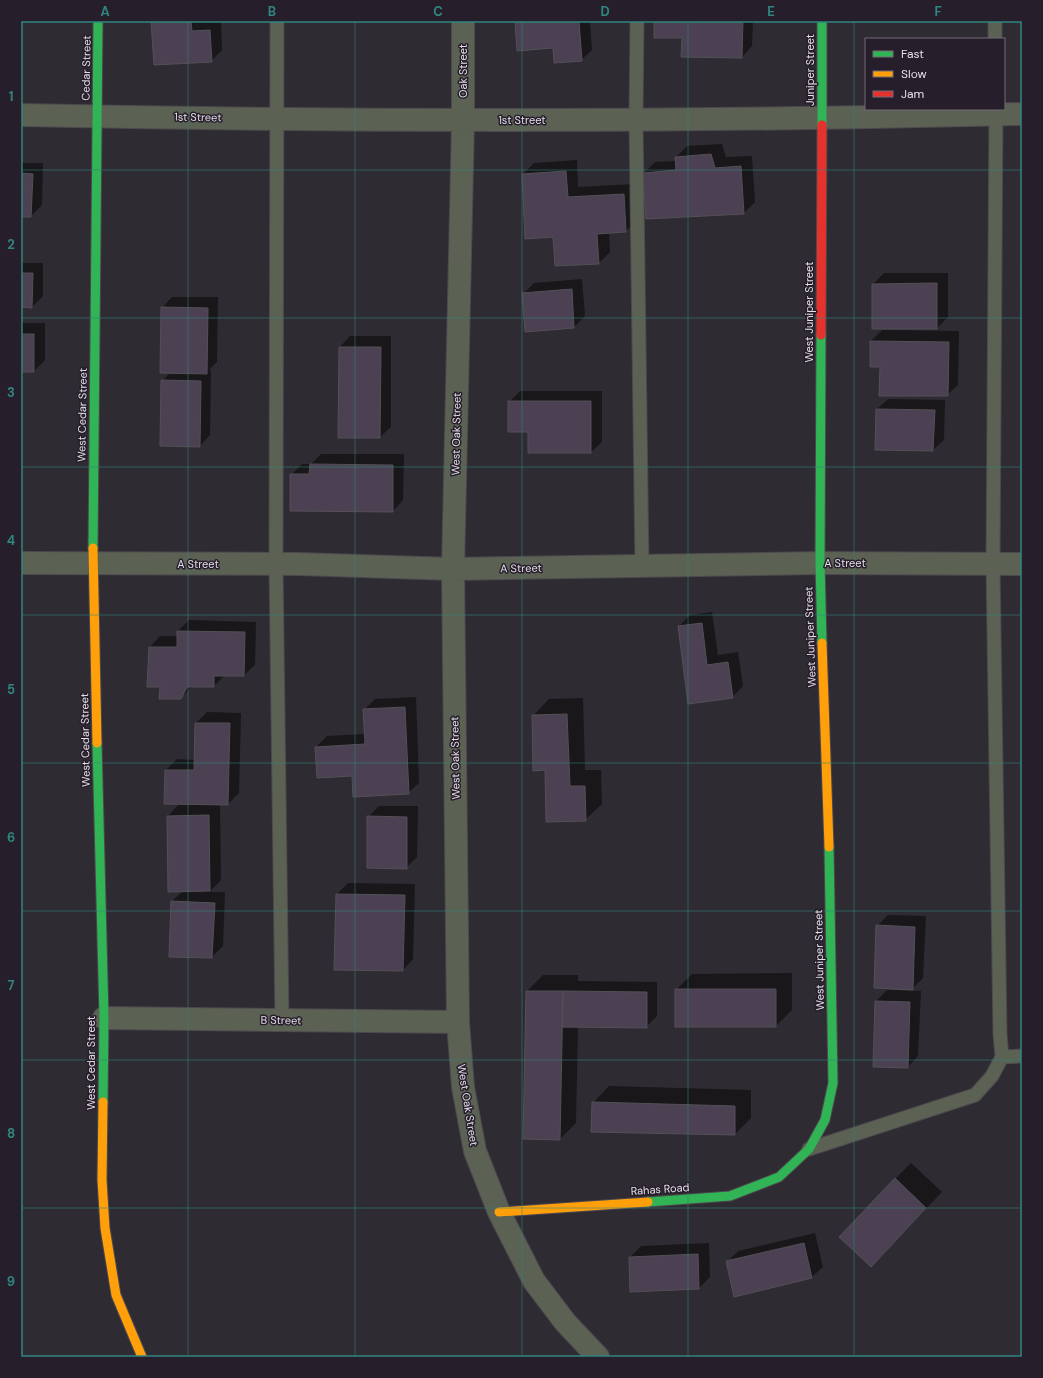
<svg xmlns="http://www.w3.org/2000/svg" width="1043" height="1378" font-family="'DM Sans',sans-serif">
<rect width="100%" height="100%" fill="#2f2b32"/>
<!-- shadow -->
<path fill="#0007" d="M 152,21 L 221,21 L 222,50 L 211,61 Z
M 516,21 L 590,21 L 592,50 L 581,60 L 553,47 Z
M 655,21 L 753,21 L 752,46 L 742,57 L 683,37 Z
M 722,144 L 726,157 L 752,156 L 755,202 L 744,213 L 644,173 L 655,162 L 676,161 L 676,157 L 687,146 Z
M 577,160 L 578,187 L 635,184 L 637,220 L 626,231 L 609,232 L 610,252 L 599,263 L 554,236 L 523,174 L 534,163 Z
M 21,163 L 43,163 L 42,205 L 31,216 L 21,216 Z
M 21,263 L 43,263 L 43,296 L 32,307 L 21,306 Z
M 884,273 L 948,273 L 948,317 L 937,328 L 873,328 L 873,284 Z
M 582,279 L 585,316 L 574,327 L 524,293 L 534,283 Z
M 172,297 L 218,297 L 217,362 L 209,370 L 211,370 L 210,435 L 200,446 L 162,381 L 171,372 L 162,308 Z
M 21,323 L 45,323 L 45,360 L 34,371 L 21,371 Z
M 882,330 L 959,331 L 958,385 L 947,395 L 881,366 L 871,341 Z
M 350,336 L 391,336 L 391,427 L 380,437 L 339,437 L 340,347 Z
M 520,391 L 602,391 L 602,442 L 591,452 L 529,431 L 509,402 Z
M 888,399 L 945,400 L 944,440 L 933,450 L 876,449 L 877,409 Z
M 321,454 L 404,454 L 403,500 L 393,511 L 291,475 L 302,464 L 311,464 Z
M 712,612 L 718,655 L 738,652 L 743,686 L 732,697 L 688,703 L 679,626 L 690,615 Z
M 189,620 L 256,622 L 255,665 L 244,675 L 224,676 L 214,686 L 192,686 L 181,698 L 161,686 L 150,647 L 160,636 L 178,636 L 178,631 Z
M 416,697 L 419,783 L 408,793 L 353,775 L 316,747 L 327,736 L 365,734 L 364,710 L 375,699 Z
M 583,698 L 585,770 L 601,770 L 602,804 L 585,820 L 546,769 L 533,716 L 549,699 Z
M 207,712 L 241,713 L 239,793 L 228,804 L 220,804 L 221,880 L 209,892 L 225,892 L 223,946 L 212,957 L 170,956 L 172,901 L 183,891 L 168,816 L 180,803 L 166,770 L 177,759 L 195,760 L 196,723 Z
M 379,806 L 418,806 L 417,857 L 406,868 L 368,817 Z
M 348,883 L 415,884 L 413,959 L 403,970 L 336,969 L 337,894 Z
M 888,915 L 926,916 L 923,978 L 912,989 L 877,926 Z
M 792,973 L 792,1010 L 776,1026 L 676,990 L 692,974 Z
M 543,975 L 578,975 L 578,981 L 657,982 L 657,1016 L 646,1027 L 578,1026 L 576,1123 L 560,1139 L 527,991 Z
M 887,990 L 921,991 L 918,1056 L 908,1067 L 876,1001 Z
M 609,1086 L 751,1090 L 751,1118 L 735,1134 L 593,1103 Z
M 911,1163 L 942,1192 L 887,1249 L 895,1179 Z
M 815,1233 L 823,1267 L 812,1277 L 735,1296 L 727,1262 L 738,1251 Z
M 709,1243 L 710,1277 L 699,1288 L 631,1291 L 630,1257 L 641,1246 Z"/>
<!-- building -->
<path fill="#4c4152" stroke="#535056" d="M 151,21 L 191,21 L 192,31 L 210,30 L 212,62 L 154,65 Z
M 515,21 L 579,21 L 582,61 L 554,63 L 553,48 L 517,51 Z
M 654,21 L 743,21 L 742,58 L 681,57 L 682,38 L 654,38 Z
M 711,154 L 715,168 L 741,166 L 744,214 L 646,219 L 643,173 L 676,170 L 675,157 Z
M 566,171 L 568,197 L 624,194 L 626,232 L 597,234 L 599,264 L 555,266 L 553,237 L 525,239 L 522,174 Z
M 21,173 L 33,174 L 31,217 L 21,217 Z
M 1022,247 L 1022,281 L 1021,281 Z
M 21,273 L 33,273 L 32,308 L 21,307 Z
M 937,283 L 937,329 L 872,329 L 872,284 Z
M 572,289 L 574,328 L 525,332 L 522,293 Z
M 161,307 L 208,308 L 207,374 L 160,373 Z
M 21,334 L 34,334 L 34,372 L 21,372 Z
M 870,341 L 949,342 L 948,396 L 879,396 L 880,367 L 870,367 Z
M 339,347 L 381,347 L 380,438 L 338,438 Z
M 161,380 L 201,381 L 200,447 L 160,446 Z
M 508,401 L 591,401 L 591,453 L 528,453 L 528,432 L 508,432 Z
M 876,409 L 935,410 L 933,451 L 875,450 Z
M 310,464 L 393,465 L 393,512 L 290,511 L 290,474 L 309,474 Z
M 702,623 L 707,665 L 728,662 L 733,698 L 688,704 L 678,626 Z
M 177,631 L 245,632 L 244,676 L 214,676 L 214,687 L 187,687 L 181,699 L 159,699 L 160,687 L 147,687 L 149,647 L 177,647 Z
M 405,707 L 409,794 L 353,797 L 352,776 L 317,778 L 315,747 L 365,744 L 363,709 Z
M 567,714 L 570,786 L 585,786 L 586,821 L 546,822 L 545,770 L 533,771 L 532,715 Z
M 195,723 L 230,723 L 228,805 L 164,804 L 165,770 L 194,770 Z
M 209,815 L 210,891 L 168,892 L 167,816 Z
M 367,816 L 407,817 L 407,869 L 367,868 Z
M 336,894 L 405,895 L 403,971 L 334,970 Z
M 171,901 L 215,903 L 212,958 L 169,957 Z
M 876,925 L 915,927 L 913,990 L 874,988 Z
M 675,989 L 776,989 L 776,1027 L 675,1027 Z
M 526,991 L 563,991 L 560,1140 L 523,1139 Z
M 563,991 L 647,992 L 647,1028 L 562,1027 Z
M 875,1001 L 910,1002 L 908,1068 L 873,1067 Z
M 592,1102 L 735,1106 L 735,1135 L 591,1132 Z
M 895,1178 L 926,1208 L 871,1267 L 839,1237 Z
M 804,1243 L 812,1278 L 734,1297 L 726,1261 Z
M 698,1254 L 699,1289 L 630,1292 L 629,1257 Z"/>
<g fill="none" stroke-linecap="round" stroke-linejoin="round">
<!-- lane casing -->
<g stroke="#4c484e" stroke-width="15">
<path id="lane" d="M 277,21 L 276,564 L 282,1020
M 637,21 L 636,120 L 642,567
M 995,21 L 995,39
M 1002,1057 L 1022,1056
M 809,1149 L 975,1095 L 992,1076 L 1002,1057 L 1000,1034 L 993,565 L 996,109"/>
</g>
<!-- street casing -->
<g stroke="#4c484e" stroke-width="24">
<path id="street" d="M 463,21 L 463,121 L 453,569 L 458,1022 L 463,1087 L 475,1151 L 499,1212 L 534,1281 L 565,1322 L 598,1357
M 21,115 C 355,122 688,122 1022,114
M 21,563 L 299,564 L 453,569 L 820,563 L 1022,564
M 104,1018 L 458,1022"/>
</g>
<!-- fast casing -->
<g stroke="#4c484e" stroke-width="11">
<path id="fast" d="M 822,125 L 822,21
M 821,335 L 820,563 L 822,643
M 93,548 L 98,21
M 97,743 L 104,1018 L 103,1102
M 648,1202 L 730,1196 L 779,1177 L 809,1149 L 825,1120 L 833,1083 L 829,847"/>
</g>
<!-- slow casing -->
<g stroke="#4c484e" stroke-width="11">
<path id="slow" d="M 93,548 L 97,743
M 822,643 L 829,847
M 103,1102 L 102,1180 L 105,1228 L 116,1295 L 142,1357
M 499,1212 L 648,1202"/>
</g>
<!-- jam casing -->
<g stroke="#4c484e" stroke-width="11">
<path id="jam" d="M 821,335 L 822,125"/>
</g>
<!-- lane -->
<use href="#lane" stroke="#5b6153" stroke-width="13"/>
<!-- street -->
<use href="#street" stroke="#5b6153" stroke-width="22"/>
<!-- fast -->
<use href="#fast" stroke="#30b455" stroke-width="9"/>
<!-- slow -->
<use href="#slow" stroke="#ff9f0a" stroke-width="9"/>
<!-- jam -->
<use href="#jam" stroke="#e5322d" stroke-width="9"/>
</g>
<!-- grid -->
<path fill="none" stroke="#2f8680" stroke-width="1" stroke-opacity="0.55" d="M 188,21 L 188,1357M 355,21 L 355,1357M 522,21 L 522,1357M 688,21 L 688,1357M 854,21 L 854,1357M 21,170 L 1022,170M 21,318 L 1022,318M 21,467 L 1022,467M 21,615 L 1022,615M 21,763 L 1022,763M 21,911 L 1022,911M 21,1060 L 1022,1060M 21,1208 L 1022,1208"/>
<g text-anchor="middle" stroke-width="3" stroke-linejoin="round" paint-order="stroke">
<!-- street labels -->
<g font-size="11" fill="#e3dee7" stroke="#261e2b">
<text transform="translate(86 68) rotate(-89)" y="4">Cedar Street</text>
<text transform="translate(810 70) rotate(-90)" y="4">Juniper Street</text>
<text transform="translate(463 71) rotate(-90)" y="4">Oak Street</text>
<text transform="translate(198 117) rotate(1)" y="4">1st Street</text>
<text x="522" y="124">1st Street</text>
<text transform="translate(809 312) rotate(-90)" y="4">West Juniper Street</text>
<text transform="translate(82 415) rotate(-89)" y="4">West Cedar Street</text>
<text transform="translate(456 434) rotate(-89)" y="4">West Oak Street</text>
<text x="845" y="567">A Street</text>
<text x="198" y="568">A Street</text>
<text transform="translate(521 568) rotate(-1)" y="4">A Street</text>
<text transform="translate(810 637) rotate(-92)" y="4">West Juniper Street</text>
<text transform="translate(85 740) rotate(-91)" y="4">West Cedar Street</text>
<text transform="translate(455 758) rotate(-91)" y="4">West Oak Street</text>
<text transform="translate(819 960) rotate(-91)" y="4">West Juniper Street</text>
<text transform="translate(281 1020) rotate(1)" y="4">B Street</text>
<text transform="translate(91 1063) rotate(-90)" y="4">West Cedar Street</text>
<text transform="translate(468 1105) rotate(81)" y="4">West Oak Street</text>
<text transform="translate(660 1189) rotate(-4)" y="4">Rahas Road</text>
</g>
</g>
<!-- border -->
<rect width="1043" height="1378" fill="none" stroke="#261e2b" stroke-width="44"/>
<!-- legend -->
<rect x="865" y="38" width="140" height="72" fill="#261e2b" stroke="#726b76"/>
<rect x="873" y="51" width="20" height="6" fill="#30b455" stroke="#726b76"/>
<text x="901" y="58" font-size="12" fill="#e3dee7">Fast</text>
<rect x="873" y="71" width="20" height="6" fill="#ff9f0a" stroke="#726b76"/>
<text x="901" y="78" font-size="12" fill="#e3dee7">Slow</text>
<rect x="873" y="91" width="20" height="6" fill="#e5322d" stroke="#726b76"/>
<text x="901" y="98" font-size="12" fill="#e3dee7">Jam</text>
<rect x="22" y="22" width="999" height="1334" fill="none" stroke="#2f8680" stroke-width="1.5"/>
<g font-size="13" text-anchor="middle" font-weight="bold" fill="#2f8680">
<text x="105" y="16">A</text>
<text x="272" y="16">B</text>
<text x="438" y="16">C</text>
<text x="605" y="16">D</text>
<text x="771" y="16">E</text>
<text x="938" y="16">F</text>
<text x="11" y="101">1</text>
<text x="11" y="249">2</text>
<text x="11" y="397">3</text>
<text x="11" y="545">4</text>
<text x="11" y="694">5</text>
<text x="11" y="842">6</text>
<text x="11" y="990">7</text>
<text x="11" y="1138">8</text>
<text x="11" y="1286">9</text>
</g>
</svg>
